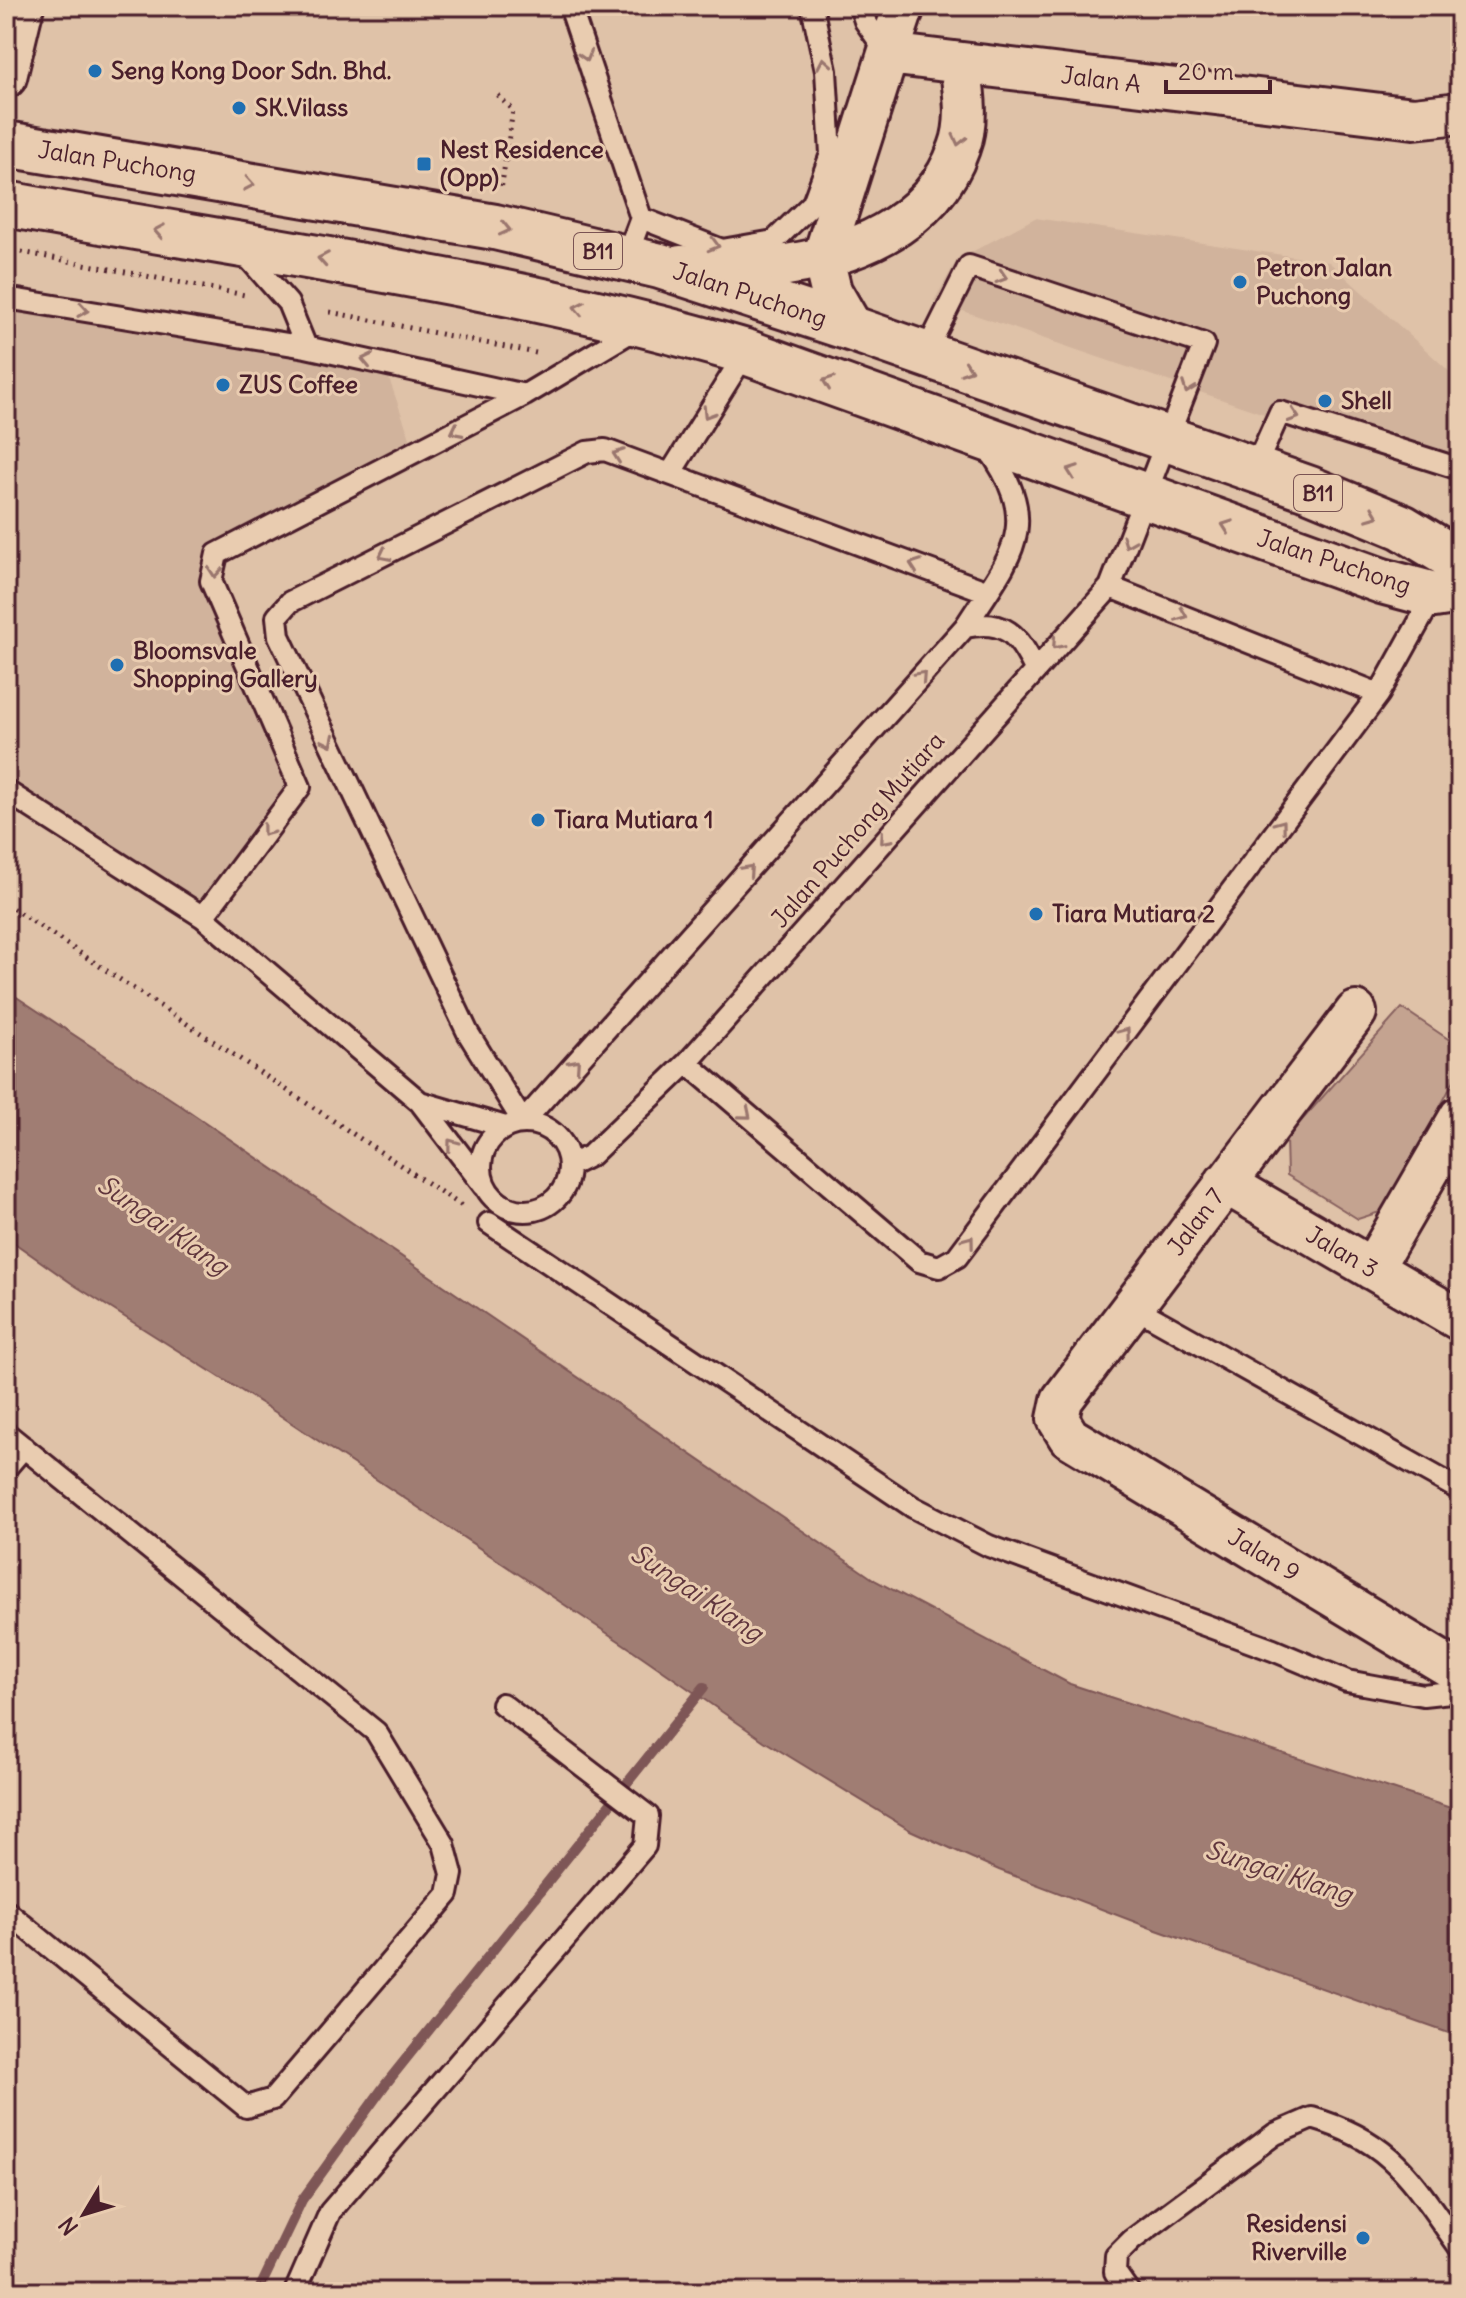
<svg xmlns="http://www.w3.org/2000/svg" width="1466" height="2298" font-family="Delius,sans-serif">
<rect width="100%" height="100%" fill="#dfc2a8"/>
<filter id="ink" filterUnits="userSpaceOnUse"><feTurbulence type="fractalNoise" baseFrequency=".0125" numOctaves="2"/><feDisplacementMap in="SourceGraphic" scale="16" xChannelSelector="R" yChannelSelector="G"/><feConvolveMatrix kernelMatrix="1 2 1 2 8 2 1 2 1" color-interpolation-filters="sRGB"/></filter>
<g filter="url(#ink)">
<!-- built -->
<path fill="#d1b39c" d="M 1035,218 L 1329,262 L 1460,381 L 1460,481 L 934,301 L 957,260 Z
M 6,306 L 286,351 L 387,373 L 412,444 L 210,547 L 291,788 L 199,901 L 6,777 Z"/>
<!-- green -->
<path fill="#c4a390" stroke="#87615e" stroke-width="2" d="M 1402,1008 L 1460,1047 L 1460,1069 L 1386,1210 L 1358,1219 L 1287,1175 L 1286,1138 Z"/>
<!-- water -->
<path fill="#a07d73" stroke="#7e5756" stroke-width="2" d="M 6,990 L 177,1103 L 876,1581 L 1070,1684 L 1460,1811 L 1460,2037 L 1151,1928 L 999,1870 L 910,1830 L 764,1741 L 640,1655 L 275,1412 L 74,1285 L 6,1237 Z"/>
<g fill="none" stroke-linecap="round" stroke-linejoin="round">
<!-- stream -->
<path stroke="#7e5756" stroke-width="10" d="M 258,2292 L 302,2200 L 385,2085 L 704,1687"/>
<!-- service casing -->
<g stroke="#4a1f2b" stroke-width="26">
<path id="service" d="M 570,6 L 641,218 L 626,258
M 860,6 L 865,21 L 888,54
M 641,218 L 722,250 L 774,241 L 813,203 L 831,154 L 826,71 L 812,6
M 243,252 L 288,303 L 306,347
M 6,298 L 306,347 L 525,395
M 987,447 C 1044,526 1011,555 965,627 L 523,1122 L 468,1033 L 279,636 L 277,617 L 290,602 L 587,452 L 605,450 L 988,592
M 1254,470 L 1280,412 L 1460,469
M 670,474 L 746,352
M 1110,587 L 1379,694
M 965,627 C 1005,619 1018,634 1035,669
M 6,791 L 203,917 L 420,1102 L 484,1186
M 203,917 L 300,787 L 211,581 L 217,554 L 525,395 L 639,327
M 687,1063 L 919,1261 L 939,1267 L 957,1257 L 1379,694 L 1434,595
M 420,1102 L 506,1127
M481 1167a44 44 0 1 1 88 0a44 44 0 1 1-88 0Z
M 569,1166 L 591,1155 L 687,1063 L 1110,587 L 1204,344 L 969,266 L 925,354
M 489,1223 L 913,1507 L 989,1546 L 1273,1650 L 1347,1681 L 1423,1695 L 1460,1691
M 1132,1306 L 1460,1490
M 6,1433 L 376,1732 L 444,1844 L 452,1874 L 448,1894 L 273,2099 L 246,2107 L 6,1911
M 6,1468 L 24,1447
M 295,2292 L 330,2212 L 645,1846 L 648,1816 L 502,1704
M 1129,2292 L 1115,2272 L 1116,2256 L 1132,2240 L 1275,2134 L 1312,2118 C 1395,2142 1412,2182 1460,2248"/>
</g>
<!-- minor casing -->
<g stroke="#4a1f2b" stroke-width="46">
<path id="minor" d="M 904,6 L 888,54 L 1414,118 L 1460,113
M 6,77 L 23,6
M 680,266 C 710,266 743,270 772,267 C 848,258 932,227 959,148 C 969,121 964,91 960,63
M 853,329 L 831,291 L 823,258 L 888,54
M 1356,1012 L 1062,1400 L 1058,1419 L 1069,1437 L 1460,1673
M 1225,1183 L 1460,1320
M 1372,1269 L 1460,1117"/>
</g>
<!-- primary casing -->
<g stroke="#4a1f2b" stroke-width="50">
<path id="primary" d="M 6,144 L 495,227 L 660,266 L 853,329 L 1310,489 L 1402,527 L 1460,562
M 6,204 C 254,250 504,281 746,352 L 1382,581 L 1434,595 L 1460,591"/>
</g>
<!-- path -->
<path stroke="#4a1f2b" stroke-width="5" stroke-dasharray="2 6" stroke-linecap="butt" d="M 498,95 L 513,110 L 501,190
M 6,249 L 245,295
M 330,312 L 541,354
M 6,904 L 462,1206"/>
<!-- service -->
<use href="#service" stroke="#e9ccb0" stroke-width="20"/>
<!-- minor -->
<use href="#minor" stroke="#e9ccb0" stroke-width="40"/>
<!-- primary -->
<use href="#primary" stroke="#e9ccb0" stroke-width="44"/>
</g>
<!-- one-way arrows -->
<defs><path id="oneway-chevron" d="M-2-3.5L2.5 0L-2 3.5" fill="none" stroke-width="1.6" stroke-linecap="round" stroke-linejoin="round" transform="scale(2)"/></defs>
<g stroke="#9a766e">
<use href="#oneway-chevron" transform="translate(586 56) rotate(73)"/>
<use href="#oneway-chevron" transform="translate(824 63) rotate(-100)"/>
<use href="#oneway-chevron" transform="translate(959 140) rotate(103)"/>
<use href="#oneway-chevron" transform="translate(249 184) rotate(10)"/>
<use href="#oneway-chevron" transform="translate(505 229) rotate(13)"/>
<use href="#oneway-chevron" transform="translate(159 231) rotate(-170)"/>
<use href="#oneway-chevron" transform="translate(714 245) rotate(16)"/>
<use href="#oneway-chevron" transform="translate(323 259) rotate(-170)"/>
<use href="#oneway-chevron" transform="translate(1002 277) rotate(18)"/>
<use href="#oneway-chevron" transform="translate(579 308) rotate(-168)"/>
<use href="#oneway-chevron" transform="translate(83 310) rotate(9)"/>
<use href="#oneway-chevron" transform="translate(367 360) rotate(-168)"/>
<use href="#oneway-chevron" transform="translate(967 369) rotate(19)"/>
<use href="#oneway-chevron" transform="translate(828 382) rotate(-160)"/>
<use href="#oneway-chevron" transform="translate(1188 388) rotate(110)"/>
<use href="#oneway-chevron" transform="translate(708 413) rotate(122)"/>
<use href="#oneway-chevron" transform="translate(1294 416) rotate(18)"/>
<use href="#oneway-chevron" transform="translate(456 431) rotate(153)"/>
<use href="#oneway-chevron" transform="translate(618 455) rotate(-160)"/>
<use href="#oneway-chevron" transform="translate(1072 471) rotate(-160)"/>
<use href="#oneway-chevron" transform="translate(1373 515) rotate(22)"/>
<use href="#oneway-chevron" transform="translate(1227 526) rotate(-160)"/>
<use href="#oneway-chevron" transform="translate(1128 542) rotate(112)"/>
<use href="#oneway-chevron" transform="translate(384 555) rotate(153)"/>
<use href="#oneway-chevron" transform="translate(915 565) rotate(-160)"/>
<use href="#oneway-chevron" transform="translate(215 572) rotate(95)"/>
<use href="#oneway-chevron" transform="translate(1182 615) rotate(22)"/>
<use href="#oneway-chevron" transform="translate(1057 644) rotate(132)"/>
<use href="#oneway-chevron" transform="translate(921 676) rotate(-48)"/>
<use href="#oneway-chevron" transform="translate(329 741) rotate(64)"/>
<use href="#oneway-chevron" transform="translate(1281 825) rotate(-53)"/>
<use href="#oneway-chevron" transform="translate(267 831) rotate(127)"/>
<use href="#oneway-chevron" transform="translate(885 839) rotate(131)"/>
<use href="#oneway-chevron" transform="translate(748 870) rotate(-48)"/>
<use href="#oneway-chevron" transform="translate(1125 1033) rotate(-53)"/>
<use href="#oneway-chevron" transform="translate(575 1064) rotate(-48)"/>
<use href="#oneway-chevron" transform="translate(746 1114) rotate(40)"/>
<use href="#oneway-chevron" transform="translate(452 1144) rotate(-127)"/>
<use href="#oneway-chevron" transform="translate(969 1241) rotate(-53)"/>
</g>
</g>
<!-- markers -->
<g fill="#1f6fb2" stroke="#e9ccb0" stroke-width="3">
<circle cx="95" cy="71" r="8"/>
<circle cx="239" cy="108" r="8"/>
<rect x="416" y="156" width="16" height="16" rx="4"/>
<circle cx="1240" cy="282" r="8"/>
<circle cx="223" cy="385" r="8"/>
<circle cx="1325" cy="401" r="8"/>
<circle cx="117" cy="665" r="8"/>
<circle cx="538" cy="820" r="8"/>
<circle cx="1036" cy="914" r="8"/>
<circle cx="1363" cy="2238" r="8"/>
</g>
<g text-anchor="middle" stroke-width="6" stroke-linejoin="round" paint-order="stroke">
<!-- shield labels -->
<g fill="#e9ccb0" stroke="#7a5353" stroke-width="2">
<rect x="574" y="233" width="48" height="36" rx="6"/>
<rect x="1294" y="475" width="48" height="36" rx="6"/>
</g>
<g font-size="22" font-weight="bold" fill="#4a1f2b">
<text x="598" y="259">B11</text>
<text x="1318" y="501">B11</text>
</g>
<!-- poi labels -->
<g font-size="24" font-weight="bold" fill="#4a1f2b" stroke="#e9ccb0" text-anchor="start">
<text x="111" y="79">Seng Kong Door Sdn. Bhd.</text>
<text x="255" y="116">SK.Vilass</text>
<text x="440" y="158">Nest Residence<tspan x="440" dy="28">(Opp)</tspan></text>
<text x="1256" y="276">Petron Jalan<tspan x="1256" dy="28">Puchong</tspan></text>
<text x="239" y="393">ZUS Coffee</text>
<text x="1341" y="409">Shell</text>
<text x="133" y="659">Bloomsvale<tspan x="133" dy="28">Shopping Gallery</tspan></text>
<text x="554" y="828">Tiara Mutiara 1</text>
<text x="1052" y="922">Tiara Mutiara 2</text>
<text x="1347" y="2232" text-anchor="end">Residensi<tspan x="1347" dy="28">Riverville</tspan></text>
</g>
<!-- street labels -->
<g font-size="24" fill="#4a1f2b" stroke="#e9ccb0">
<text transform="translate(1101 80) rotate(7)" y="8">Jalan A</text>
<text transform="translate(117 162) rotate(9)" y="8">Jalan Puchong</text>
<text transform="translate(750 295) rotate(18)" y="8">Jalan Puchong</text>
<text transform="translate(1334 562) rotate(18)" y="8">Jalan Puchong</text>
<text transform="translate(858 830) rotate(-49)" y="8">Jalan Puchong Mutiara</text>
<text transform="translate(1196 1222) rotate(-53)" y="8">Jalan 7</text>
<text transform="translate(1342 1252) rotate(30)" y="8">Jalan 3</text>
<text transform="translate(1264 1555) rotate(31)" y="8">Jalan 9</text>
</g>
<!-- water labels -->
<g font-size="26" font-style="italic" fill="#60363d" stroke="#e9ccb0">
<text transform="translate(163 1225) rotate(35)" y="9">Sungai Klang</text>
<text transform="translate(697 1593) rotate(34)" y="9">Sungai Klang</text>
<text transform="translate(1279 1872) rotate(18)" y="9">Sungai Klang</text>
</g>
</g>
<!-- margin -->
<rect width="1466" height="2298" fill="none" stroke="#e9ccb0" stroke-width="32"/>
<rect x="16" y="16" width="1434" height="2266" fill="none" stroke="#4a1f2b" stroke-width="3" filter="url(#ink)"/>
<!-- north arrow -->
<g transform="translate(84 2214) rotate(232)" stroke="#e9ccb0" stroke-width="6" paint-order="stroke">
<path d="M0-6L14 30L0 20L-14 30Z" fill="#4a1f2b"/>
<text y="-12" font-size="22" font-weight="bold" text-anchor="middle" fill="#4a1f2b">N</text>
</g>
<!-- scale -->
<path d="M1166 80v12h104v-12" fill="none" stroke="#4a1f2b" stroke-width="4"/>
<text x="1178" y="80" font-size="24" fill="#4a1f2b" stroke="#e9ccb0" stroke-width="6" paint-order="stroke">20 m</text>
</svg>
